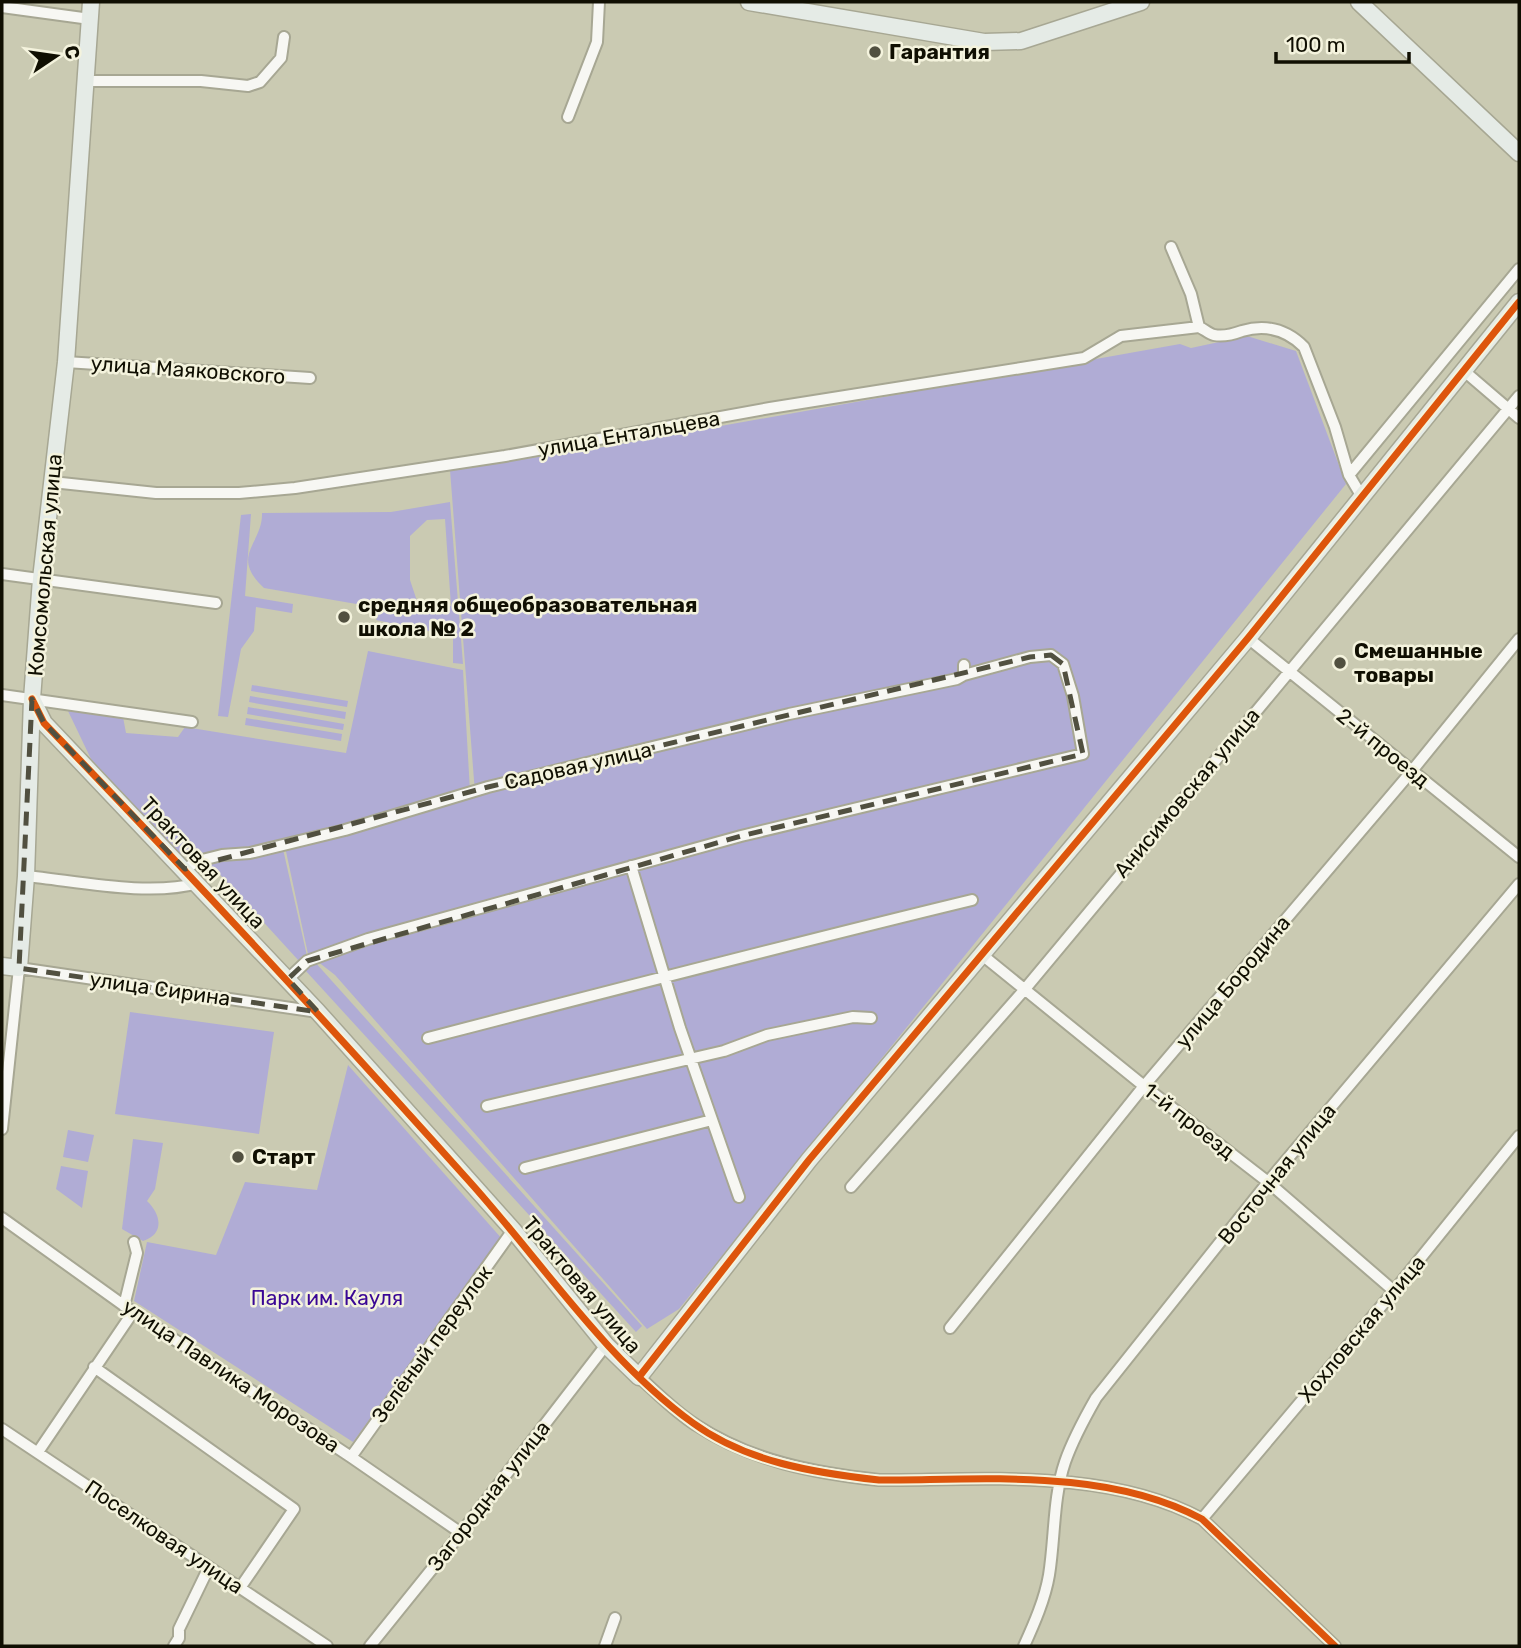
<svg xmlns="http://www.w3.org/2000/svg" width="1521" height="1648" font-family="Rubik,sans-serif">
<rect width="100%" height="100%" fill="#cacab2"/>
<!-- green -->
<path fill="#b0acd5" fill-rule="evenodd" d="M 1247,336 L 1296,351 L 1346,484 L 679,1309 L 647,1329 L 335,975 L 308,954 L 284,842 L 475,793 L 450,470 L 598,448 L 1180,344 L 1191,348 Z
M 450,502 L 463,664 L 453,663 L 453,636 L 376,620 L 385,601 L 368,606 L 264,588 C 229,555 263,544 262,513 L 391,512 ZM 445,519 L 451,606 L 418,604 L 410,580 L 410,536 L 427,520 Z
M 251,514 L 245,596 L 293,604 L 292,613 L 256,607 L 254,631 L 241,649 L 228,717 L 218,716 L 241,515 Z
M 368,651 L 463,670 L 470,791 L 281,840 L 307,956 L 299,961 L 214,868 L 180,854 L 91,759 L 68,711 L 123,717 L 126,733 L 178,737 L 185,727 L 346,753 Z
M 252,685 L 348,701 L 347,707 L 251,691 Z
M 250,696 L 346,712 L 345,719 L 249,702 Z
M 248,707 L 344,724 L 343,730 L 247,714 Z
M 246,718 L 342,734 L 341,741 L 245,725 Z
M 314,961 L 642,1326 L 636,1332 L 305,970 Z
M 130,1012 L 274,1032 L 259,1134 L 115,1114 Z
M 348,1065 L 503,1240 L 353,1442 L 134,1301 L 147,1242 L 216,1255 L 245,1182 L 317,1190 Z
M 68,1130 L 94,1135 L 88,1162 L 63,1157 Z
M 133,1139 L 163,1143 L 155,1189 L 147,1201 C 161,1214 165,1234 143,1241 L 122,1229 Z
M 61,1166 L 88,1171 L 82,1208 L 56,1189 Z"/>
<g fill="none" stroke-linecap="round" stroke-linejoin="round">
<!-- street casing -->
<g stroke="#a7a793" stroke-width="14">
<path id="street" d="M 2,7 L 90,19
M 86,81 L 201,81 L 248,86 L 260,82 L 281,58 L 284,37
M 568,117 L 597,42 L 599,2
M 1171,247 L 1191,294 L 1199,327 C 1204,329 1209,334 1214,335 C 1224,337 1234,334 1242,331 C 1266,324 1286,329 1304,347 L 1335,427 L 1349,475 L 1362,497
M 66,362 L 310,378
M 1463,370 L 1519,418
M 1349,475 L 1519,269
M 52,482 L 156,493 L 239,493 L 295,488 L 505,456 L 770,408 L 1084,358 L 1121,336 L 1199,327
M 2,574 L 216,603
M 1248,638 L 1519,857
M 2,695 L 192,722
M 631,866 L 680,1028 L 739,1197
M 185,869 L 198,861 L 222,855 L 250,853 L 345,830 L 488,787 L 789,714 L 957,679 L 964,675 L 964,665
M 26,876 C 77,881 149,897 198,883
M 981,954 L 1144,1086 L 1268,1182 L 1394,1291
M 288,979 L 307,961 L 368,939 L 741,836 L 1083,754 L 1073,696 L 1063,664 L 1051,655 L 1030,657 L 964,675
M 428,1038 C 609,991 790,944 972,900
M 487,1106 L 724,1051 L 767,1035 L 853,1017 L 871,1018
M 2,1129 L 19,968 L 318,1012
M 525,1168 L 712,1120
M 851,1187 L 1025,989 L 1519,396
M 2,1218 L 133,1312 L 351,1457 L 461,1533
M 124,1306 L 137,1253 L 134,1242
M 950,1328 L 1144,1086 L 1411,772 L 1519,639
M 94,1367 L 294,1509 L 240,1588
M 639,1377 C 657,1393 675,1412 696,1425 C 751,1461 814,1473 879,1480 C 984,1480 1107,1468 1202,1519 L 1335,1646
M 2,1429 L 327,1646
M 38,1452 L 133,1312
M 351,1457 L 513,1230
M 1202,1519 L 1394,1291 L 1519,1136
M 174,1646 L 179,1638 L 179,1629 L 209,1567
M 370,1646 L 461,1533 L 606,1345
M 605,1646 L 615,1618
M 1024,1646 C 1034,1624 1045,1599 1049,1575 C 1055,1538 1053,1497 1065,1462 C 1073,1439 1084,1419 1096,1398 L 1268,1182 L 1519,884"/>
</g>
<!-- secondary casing -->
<g stroke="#a7a793" stroke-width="19">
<path id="secondary" d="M 749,2 L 984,42 L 1021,41 L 1141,2
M 1359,2 L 1519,153
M 32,699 L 44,723 L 318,1012 L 513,1230 L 606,1345 L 639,1377 L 809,1160 L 1248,638 L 1519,302
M 2,966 L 19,968 L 26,876 L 32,699 L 41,579 L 66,362 L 91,2"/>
</g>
<!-- street -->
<use href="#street" stroke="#f7f7f3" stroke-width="10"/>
<!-- secondary -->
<use href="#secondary" stroke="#e5ebe6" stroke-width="16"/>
<!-- cycleway casing -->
<g stroke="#f4f3dd" stroke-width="11">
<path id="cycleway" d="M 32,699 L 44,723 C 189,873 330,1026 469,1181 C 541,1261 606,1360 693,1423 C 746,1462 815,1473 879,1480 C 984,1480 1107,1468 1202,1519 L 1335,1646
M 639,1377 L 809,1160 L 1248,638 L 1519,302"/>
</g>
<!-- cycleway -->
<use href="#cycleway" stroke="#dd550c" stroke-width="7"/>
</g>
<!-- marked area -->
<path fill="none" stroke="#515040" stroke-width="5" stroke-dasharray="14 9" stroke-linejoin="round" d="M 1051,655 L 1063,664 L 1083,754 L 741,836 L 307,961 L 288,979 L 318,1012 L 19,968 L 32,699 L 44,723 L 185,869 L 488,787 L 1030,657 Z"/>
<!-- markers -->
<g fill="#515040" stroke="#f4f3dd" stroke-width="2.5">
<circle cx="875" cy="52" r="7"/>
<circle cx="344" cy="617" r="7"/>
<circle cx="1340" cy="663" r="7"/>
<circle cx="238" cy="1157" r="7"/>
</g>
<g text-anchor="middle" stroke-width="5" stroke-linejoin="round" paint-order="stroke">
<!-- poi labels -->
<g font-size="21" font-weight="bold" fill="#100f02" stroke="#f4f3dd" text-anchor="start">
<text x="889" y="59">Гарантия</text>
<text x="358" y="612">средняя общеобразовательная<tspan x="358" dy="24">школа № 2</tspan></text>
<text x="1354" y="658">Смешанные<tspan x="1354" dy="24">товары</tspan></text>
<text x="252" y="1164">Старт</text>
</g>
<!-- street labels -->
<g font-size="21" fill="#100f02" stroke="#f4f3dd">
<text transform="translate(188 370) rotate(4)" y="7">улица Маяковского</text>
<text transform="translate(629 434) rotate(-10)" y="7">улица Ентальцева</text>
<text transform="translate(45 565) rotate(-85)" y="7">Комсомольская улица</text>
<text transform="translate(1383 748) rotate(39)" y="7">2-й проезд</text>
<text transform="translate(578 766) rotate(-13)" y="7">Садовая улица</text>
<text transform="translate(1187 793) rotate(-50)" y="7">Анисимовская улица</text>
<text transform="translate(203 863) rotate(47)" y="7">Трактовая улица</text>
<text transform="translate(1233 982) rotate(-50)" y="7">улица Бородина</text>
<text transform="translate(160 989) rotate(8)" y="7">улица Сирина</text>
<text transform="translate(1189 1121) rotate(38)" y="7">1-й проезд</text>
<text transform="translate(1277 1174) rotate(-51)" y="7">Восточная улица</text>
<text transform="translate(582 1285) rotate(50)" y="7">Трактовая улица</text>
<text transform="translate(1362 1329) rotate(-50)" y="7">Хохловская улица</text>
<text transform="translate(432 1344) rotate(-54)" y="7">Зелёный переулок</text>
<text transform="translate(231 1376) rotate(34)" y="7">улица Павлика Морозова</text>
<text transform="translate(489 1496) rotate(-52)" y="7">Загородная улица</text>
<text transform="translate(164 1537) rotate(34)" y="7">Поселковая улица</text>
</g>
<!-- park labels -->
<g font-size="21" fill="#3a0795" stroke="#f4f3dd">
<text x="327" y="1305">Парк им. Кауля</text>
</g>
</g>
<!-- border -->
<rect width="1521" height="1648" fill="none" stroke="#100f02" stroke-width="7"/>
<!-- north arrow -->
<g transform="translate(56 56) rotate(77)" stroke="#f4f3dd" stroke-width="5" paint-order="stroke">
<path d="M0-5L12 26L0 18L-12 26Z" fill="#100f02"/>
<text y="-10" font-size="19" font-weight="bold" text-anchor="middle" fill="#100f02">С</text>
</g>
<!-- scale -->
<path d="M1276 52v10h133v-10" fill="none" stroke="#100f02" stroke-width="3.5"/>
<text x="1286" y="52" font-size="21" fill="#100f02" stroke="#f4f3dd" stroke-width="5" paint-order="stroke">100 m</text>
</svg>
